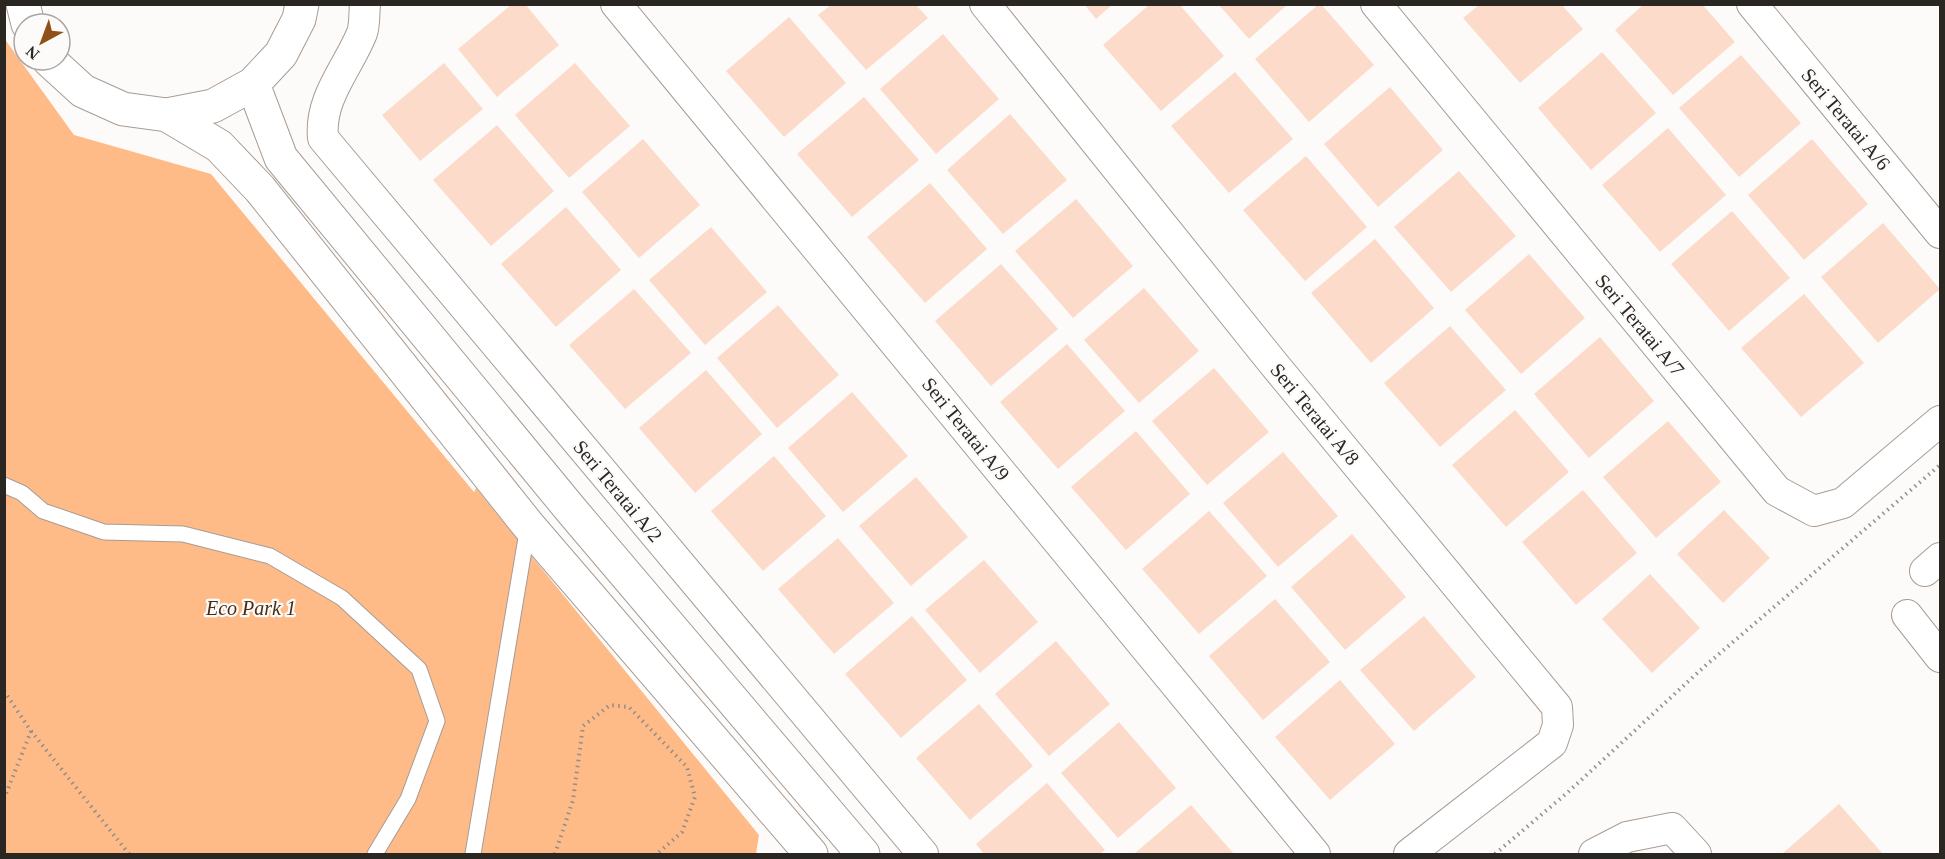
<svg xmlns="http://www.w3.org/2000/svg" width="1945" height="859" font-family="'Times New Roman',serif">
<rect width="100%" height="100%" fill="#fdfbf9"/>
<!-- green -->
<path fill="#febb87" d="M 4,38 L 74,135 L 211,174 L 474,492 L 476,488 L 759,835 L 756,854 L 5,854 Z"/>
<!-- building -->
<path fill="#fcdbca" d="M 512,4 L 525,4 L 559,45 L 497,97 L 458,49 Z
M 1084,4 L 1113,4 L 1096,19 Z
M 1150,4 L 1179,4 L 1224,56 L 1161,111 L 1103,45 Z
M 1218,4 L 1288,4 L 1249,39 Z
M 1319,4 L 1321,4 L 1374,65 L 1309,122 L 1255,59 Z
M 1644,4 L 1702,4 L 1735,42 L 1673,95 L 1615,30 Z
M 831,5 L 916,5 L 928,18 L 866,70 L 818,15 Z
M 1479,5 L 1562,5 L 1583,29 L 1520,83 L 1463,18 Z
M 789,17 L 846,83 L 784,137 L 726,71 Z
M 943,34 L 999,99 L 936,154 L 880,89 Z
M 1602,52 L 1656,113 L 1591,170 L 1538,108 Z
M 1741,55 L 1801,123 L 1739,177 L 1679,108 Z
M 444,63 L 483,109 L 420,161 L 382,115 Z
M 575,63 L 630,126 L 569,178 L 515,115 Z
M 1235,72 L 1293,139 L 1229,193 L 1171,126 Z
M 1390,87 L 1443,150 L 1378,207 L 1324,144 Z
M 864,97 L 919,160 L 852,217 L 797,154 Z
M 1010,114 L 1067,180 L 1003,234 L 947,170 Z
M 497,125 L 554,191 L 491,246 L 433,180 Z
M 1668,128 L 1726,195 L 1660,252 L 1602,185 Z
M 643,139 L 700,205 L 639,258 L 582,192 Z
M 1812,139 L 1868,204 L 1804,260 L 1748,195 Z
M 1306,156 L 1367,227 L 1305,281 L 1243,210 Z
M 1459,171 L 1516,236 L 1451,292 L 1394,227 Z
M 930,183 L 987,249 L 925,303 L 867,237 Z
M 1076,199 L 1133,266 L 1073,318 L 1015,251 Z
M 566,207 L 621,270 L 556,327 L 501,264 Z
M 1732,211 L 1790,278 L 1729,331 L 1671,264 Z
M 1883,223 L 1940,289 L 1878,343 L 1821,277 Z
M 711,227 L 767,292 L 705,345 L 649,280 Z
M 1375,239 L 1434,308 L 1371,363 L 1311,293 Z
M 1529,254 L 1585,318 L 1521,374 L 1465,310 Z
M 1001,264 L 1058,329 L 991,386 L 935,321 Z
M 1144,288 L 1199,351 L 1139,403 L 1084,340 Z
M 634,289 L 691,353 L 625,409 L 569,345 Z
M 1804,294 L 1864,363 L 1801,417 L 1741,348 Z
M 778,305 L 839,375 L 777,428 L 717,358 Z
M 1450,326 L 1506,390 L 1440,447 L 1384,383 Z
M 1600,337 L 1654,401 L 1589,458 L 1534,394 Z
M 1067,344 L 1125,411 L 1058,469 L 1000,402 Z
M 1214,368 L 1269,432 L 1207,485 L 1152,421 Z
M 706,370 L 762,434 L 695,493 L 639,428 Z
M 852,392 L 908,456 L 843,512 L 788,448 Z
M 1515,410 L 1569,472 L 1506,527 L 1452,465 Z
M 1668,421 L 1721,482 L 1656,538 L 1603,477 Z
M 1136,431 L 1190,494 L 1126,550 L 1071,487 Z
M 1283,452 L 1338,516 L 1278,567 L 1223,503 Z
M 774,456 L 826,516 L 763,571 L 711,511 Z
M 916,477 L 968,537 L 911,586 L 859,526 Z
M 1583,490 L 1637,553 L 1576,605 L 1522,542 Z
M 1724,510 L 1770,558 L 1723,603 L 1677,554 Z
M 1209,511 L 1267,576 L 1199,634 L 1142,569 Z
M 1352,534 L 1406,597 L 1345,650 L 1291,587 Z
M 838,538 L 894,603 L 834,654 L 778,589 Z
M 984,560 L 1038,622 L 980,673 L 925,610 Z
M 1650,574 L 1700,628 L 1652,673 L 1602,619 Z
M 1275,599 L 1330,662 L 1263,720 L 1209,656 Z
M 912,616 L 967,680 L 901,738 L 845,674 Z
M 1424,616 L 1476,677 L 1414,731 L 1360,670 Z
M 1056,641 L 1110,704 L 1049,756 L 995,694 Z
M 1340,680 L 1395,744 L 1330,800 L 1275,737 Z
M 979,704 L 1033,766 L 970,820 L 916,758 Z
M 1119,722 L 1176,788 L 1118,838 L 1061,773 Z
M 1047,783 L 1105,850 L 1099,854 L 984,854 L 976,844 Z
M 1839,804 L 1883,854 L 1782,854 Z
M 1191,805 L 1234,854 L 1134,854 Z"/>
<g fill="none" stroke-linecap="round" stroke-linejoin="round">
<!-- service casing -->
<g stroke="#a89c94" stroke-width="17">
<path id="service" d="M 4,485 L 22,493 L 43,511 L 104,532 L 183,534 L 270,556 L 342,598 L 419,669 L 437,721 L 408,799 L 375,854
M 473,854 L 528,526"/>
</g>
<!-- minor casing -->
<g stroke="#a89c94" stroke-width="32">
<path id="minor" d="M 365,4 C 364,13 365,24 362,33 C 348,68 319,98 323,138 L 923,854
M 616,4 L 1315,854
M 985,4 L 1273,363 L 1557,707 L 1558,725 L 1552,743 L 1409,854
M 1376,4 L 1777,491 L 1814,511 L 1843,503 L 1940,421
M 1752,4 L 1940,233
M 1925,571 L 1940,558
M 1907,615 L 1940,657
M 1594,854 L 1627,837 L 1672,828 L 1696,854"/>
</g>
<!-- tertiary casing -->
<g stroke="#a89c94" stroke-width="35">
<path id="tertiary" d="M 23,4 L 28,24
M 49,60 L 83,91 L 123,109 L 167,115 L 213,106 L 253,84 L 281,54 L 299,19 L 302,4
M 253,84 L 281,158 L 572,511 L 863,854
M 167,115 L 219,146 L 260,189 L 528,525 L 811,854"/>
</g>
<!-- path -->
<path stroke="#918e8b" stroke-width="4" stroke-dasharray="1.5 4.5" stroke-linecap="butt" d="M 4,691 L 31,731 L 4,799
M 31,731 L 129,854
M 555,854 L 573,800 L 583,726 L 610,705 L 629,707 L 687,767 L 695,797 L 682,832 L 657,854
M 1495,854 L 1567,793 L 1705,666 L 1940,465"/>
<!-- service -->
<use href="#service" stroke="#fff" stroke-width="15"/>
<!-- minor -->
<use href="#minor" stroke="#fff" stroke-width="30"/>
<!-- tertiary -->
<use href="#tertiary" stroke="#fff" stroke-width="33"/>
</g>
<g text-anchor="middle" stroke-width="4.5" stroke-linejoin="round" paint-order="stroke">
<!-- street labels -->
<g font-size="20" fill="#2a2622" stroke="#fdfbf9">
<text transform="translate(1846 119) rotate(50)" y="7">Seri Teratai A/6</text>
<text transform="translate(1640 325) rotate(50)" y="7">Seri Teratai A/7</text>
<text transform="translate(1315 414) rotate(50)" y="7">Seri Teratai A/8</text>
<text transform="translate(966 429) rotate(51)" y="7">Seri Teratai A/9</text>
<text transform="translate(618 491) rotate(50)" y="7">Seri Teratai A/2</text>
</g>
<!-- park labels -->
<g font-size="20" font-style="italic" fill="#492c14" stroke="#fdfbf9">
<text x="251" y="615">Eco Park 1</text>
</g>
</g>
<!-- border -->
<rect width="1945" height="859" fill="none" stroke="#2a2622" stroke-width="12"/>
<!-- north arrow -->
<g transform="translate(42 42) rotate(221)"><circle r="28" fill="#fdfbf9" stroke="#a9a6a3" stroke-width="1.5"/>
<path d="M0-4.5L10 22L0 15L-10 22Z" fill="#905119"/>
<text y="-9" font-size="16" font-weight="bold" text-anchor="middle" fill="#2a2622">N</text>
</g>
</svg>
